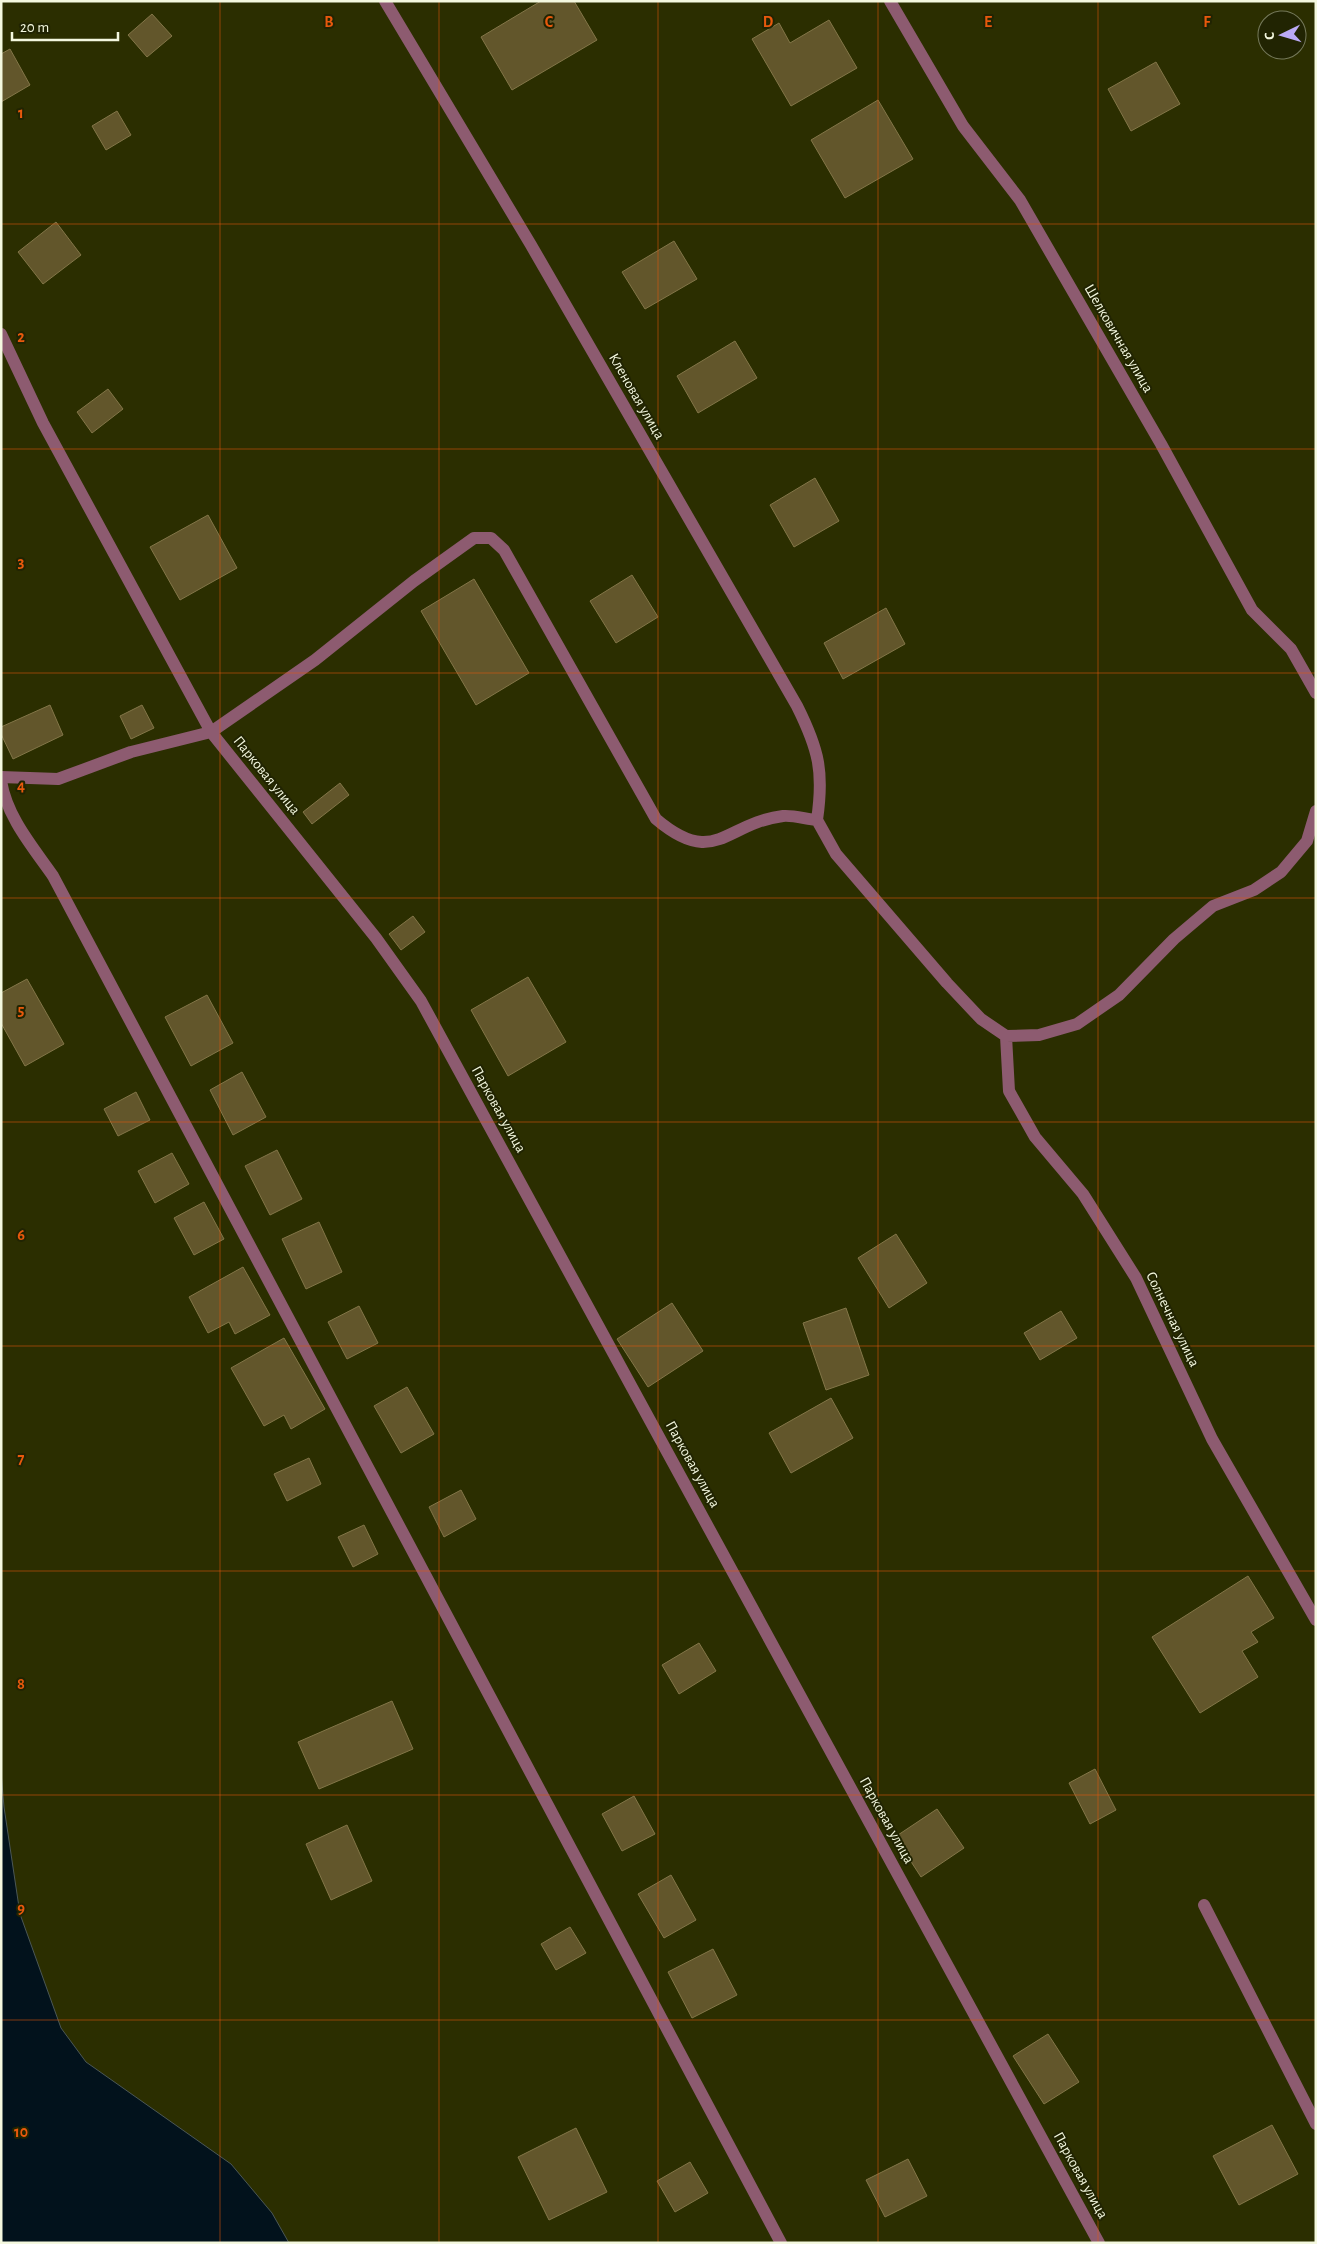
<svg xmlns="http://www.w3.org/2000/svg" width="1317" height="2244" font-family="'Alegreya Sans',sans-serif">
<rect width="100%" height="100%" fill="#2b2e00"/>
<!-- water -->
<path fill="#02121c" stroke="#4b5756" d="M 1,1772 L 4,1807 L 20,1914 L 61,2028 L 86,2062 L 231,2164 L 272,2213 L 289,2243 L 1,2243 Z"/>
<!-- building -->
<path fill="#62562b" stroke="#837648" d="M 541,1 L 574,1 L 597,40 L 512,90 L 481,37 Z
M 152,14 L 172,36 L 147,57 L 128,35 Z
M 829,20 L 857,68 L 791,106 L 752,39 L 779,23 L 790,43 Z
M 10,49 L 30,85 L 1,102 L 1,54 Z
M 1156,62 L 1180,104 L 1131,131 L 1108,89 Z
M 878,100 L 913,159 L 845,198 L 811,140 Z
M 117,111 L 131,135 L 106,150 L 92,126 Z
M 56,222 L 81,255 L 43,284 L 18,252 Z
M 674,241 L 697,279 L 645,309 L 622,272 Z
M 735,341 L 757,378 L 698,413 L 677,376 Z
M 108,389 L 123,409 L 92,433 L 77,412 Z
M 815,478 L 839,521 L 794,547 L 770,505 Z
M 208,515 L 237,568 L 180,600 L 150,547 Z
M 632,575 L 658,617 L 616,643 L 590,601 Z
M 474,579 L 529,673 L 476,705 L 421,611 Z
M 886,608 L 905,644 L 843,679 L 824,643 Z
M 50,705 L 63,735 L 13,759 L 1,734 L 1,727 Z
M 142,705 L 154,728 L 131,739 L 120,716 Z
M 340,783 L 349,795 L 312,824 L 303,812 Z
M 413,916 L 425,932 L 401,950 L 389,934 Z
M 528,977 L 566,1042 L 508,1076 L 471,1010 Z
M 27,979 L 64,1044 L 25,1066 L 1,1023 L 1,993 Z
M 207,995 L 233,1043 L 191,1066 L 165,1017 Z
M 242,1072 L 266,1117 L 233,1135 L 210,1090 Z
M 136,1092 L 150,1120 L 118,1136 L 104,1109 Z
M 277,1150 L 302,1199 L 270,1215 L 245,1166 Z
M 172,1153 L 189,1184 L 155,1203 L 138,1171 Z
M 204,1202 L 224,1239 L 194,1255 L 174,1218 Z
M 319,1222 L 342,1272 L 306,1289 L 282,1239 Z
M 896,1234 L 927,1283 L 889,1308 L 858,1258 Z
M 243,1267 L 270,1315 L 235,1334 L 229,1322 L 208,1333 L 189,1297 Z
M 672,1303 L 703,1351 L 648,1387 L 617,1339 Z
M 359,1306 L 378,1343 L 347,1359 L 328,1322 Z
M 846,1308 L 869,1375 L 826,1390 L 803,1323 Z
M 1061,1311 L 1077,1338 L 1040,1360 L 1024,1333 Z
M 284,1338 L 325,1409 L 291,1429 L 284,1415 L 264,1426 L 231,1368 Z
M 407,1387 L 434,1434 L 401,1453 L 374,1406 Z
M 831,1398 L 853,1438 L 791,1473 L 769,1433 Z
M 309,1458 L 321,1484 L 287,1501 L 274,1474 Z
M 461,1490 L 476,1519 L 444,1537 L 429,1507 Z
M 364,1525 L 378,1554 L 353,1567 L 338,1537 Z
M 1248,1576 L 1274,1618 L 1251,1632 L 1258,1642 L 1242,1651 L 1258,1677 L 1200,1713 L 1152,1637 Z
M 699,1643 L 716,1671 L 679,1694 L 662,1665 Z
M 392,1701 L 413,1749 L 319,1789 L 298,1742 Z
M 1095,1769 L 1116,1810 L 1090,1824 L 1069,1783 Z
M 634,1796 L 655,1834 L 622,1851 L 602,1814 Z
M 937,1809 L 964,1848 L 921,1877 L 895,1837 Z
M 347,1825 L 372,1881 L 331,1900 L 306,1844 Z
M 671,1875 L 696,1920 L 664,1938 L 638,1894 Z
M 570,1927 L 586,1953 L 556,1970 L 541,1944 Z
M 713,1949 L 737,1995 L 692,2018 L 668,1972 Z
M 1048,2034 L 1079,2082 L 1044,2104 L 1013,2056 Z
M 1272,2125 L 1298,2174 L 1239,2205 L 1213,2156 Z
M 576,2128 L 607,2192 L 549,2220 L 518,2157 Z
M 908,2159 L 927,2196 L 885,2217 L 866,2180 Z
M 690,2162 L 708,2193 L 675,2212 L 657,2181 Z"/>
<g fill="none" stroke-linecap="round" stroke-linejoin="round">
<!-- minor -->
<path stroke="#8d5b70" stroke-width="12" d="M 385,1 L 531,245 L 797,706 C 819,750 824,772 817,820
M 890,1 L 963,126 L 1020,200 L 1161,444 L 1252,610 L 1291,649 L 1316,693
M 1,334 L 43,423 L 211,732 L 376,938 L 421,1001 L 1099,2243
M 1,777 L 58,779 L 131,752 L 211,732 L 315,660 L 414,581 L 474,538 L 491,538 L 504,550 L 656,819 C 715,869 725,823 783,816 C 793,815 806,819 817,820 L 836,854 L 947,983 L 981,1019 L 1006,1036 L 1039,1035 L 1077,1024 L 1119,995 L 1174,939 L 1213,906 L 1254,890 L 1281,872 L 1307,841 L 1316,811
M 1,781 C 7,817 32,846 53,876 L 781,2243
M 1006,1036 L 1009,1091 L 1035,1137 L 1083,1194 L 1136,1278 L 1212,1439 L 1316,1620
M 1204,1905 L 1316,2124"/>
</g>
<!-- grid -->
<path fill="none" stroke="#e8590c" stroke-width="1" stroke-opacity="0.55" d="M 220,1 L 220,2243M 439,1 L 439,2243M 658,1 L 658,2243M 878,1 L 878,2243M 1098,1 L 1098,2243M 1,224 L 1316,224M 1,449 L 1316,449M 1,673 L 1316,673M 1,898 L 1316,898M 1,1122 L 1316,1122M 1,1346 L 1316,1346M 1,1571 L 1316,1571M 1,1795 L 1316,1795M 1,2020 L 1316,2020"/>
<g text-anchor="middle" stroke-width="4" stroke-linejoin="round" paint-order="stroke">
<!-- street labels -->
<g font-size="15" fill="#f4f8df" stroke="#212402">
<text transform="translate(1119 338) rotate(60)" y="5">Шелковичная улица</text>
<text transform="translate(637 396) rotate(60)" y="5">Кленовая улица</text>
<text transform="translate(267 775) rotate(51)" y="5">Парковая улица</text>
<text transform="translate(499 1109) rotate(61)" y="5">Парковая улица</text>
<text transform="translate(1173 1319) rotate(64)" y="5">Солнечная улица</text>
<text transform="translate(693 1464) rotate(61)" y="5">Парковая улица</text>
<text transform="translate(887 1820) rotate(61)" y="5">Парковая улица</text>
<text transform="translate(1081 2175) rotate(61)" y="5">Парковая улица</text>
</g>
</g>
<g font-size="16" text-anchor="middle" font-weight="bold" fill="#e8590c" stroke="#212402" stroke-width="4" stroke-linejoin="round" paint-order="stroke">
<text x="329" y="27">B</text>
<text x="549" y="27">C</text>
<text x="768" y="27">D</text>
<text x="988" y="27">E</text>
<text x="1207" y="27">F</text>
<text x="21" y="118">1</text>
<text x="21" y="342">2</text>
<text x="21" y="567">3</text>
<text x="21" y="791">4</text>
<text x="21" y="1015">5</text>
<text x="21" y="1240">6</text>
<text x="21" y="1464">7</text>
<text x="21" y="1689">8</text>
<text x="21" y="1913">9</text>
<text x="21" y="2137">10</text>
</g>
<!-- border -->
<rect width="1317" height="2244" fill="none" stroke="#f4f8df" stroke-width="5"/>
<!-- north arrow -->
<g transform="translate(1282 35) rotate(265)"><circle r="24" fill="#212402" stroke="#75795a"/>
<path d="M0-4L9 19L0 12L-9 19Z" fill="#bbaaf6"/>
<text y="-8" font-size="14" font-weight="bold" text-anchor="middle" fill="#f4f8df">С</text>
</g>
<!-- scale -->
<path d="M12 32v8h106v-8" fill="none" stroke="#f4f8df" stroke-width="2.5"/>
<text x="20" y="32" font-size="15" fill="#f4f8df" stroke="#212402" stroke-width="4" paint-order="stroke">20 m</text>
</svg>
